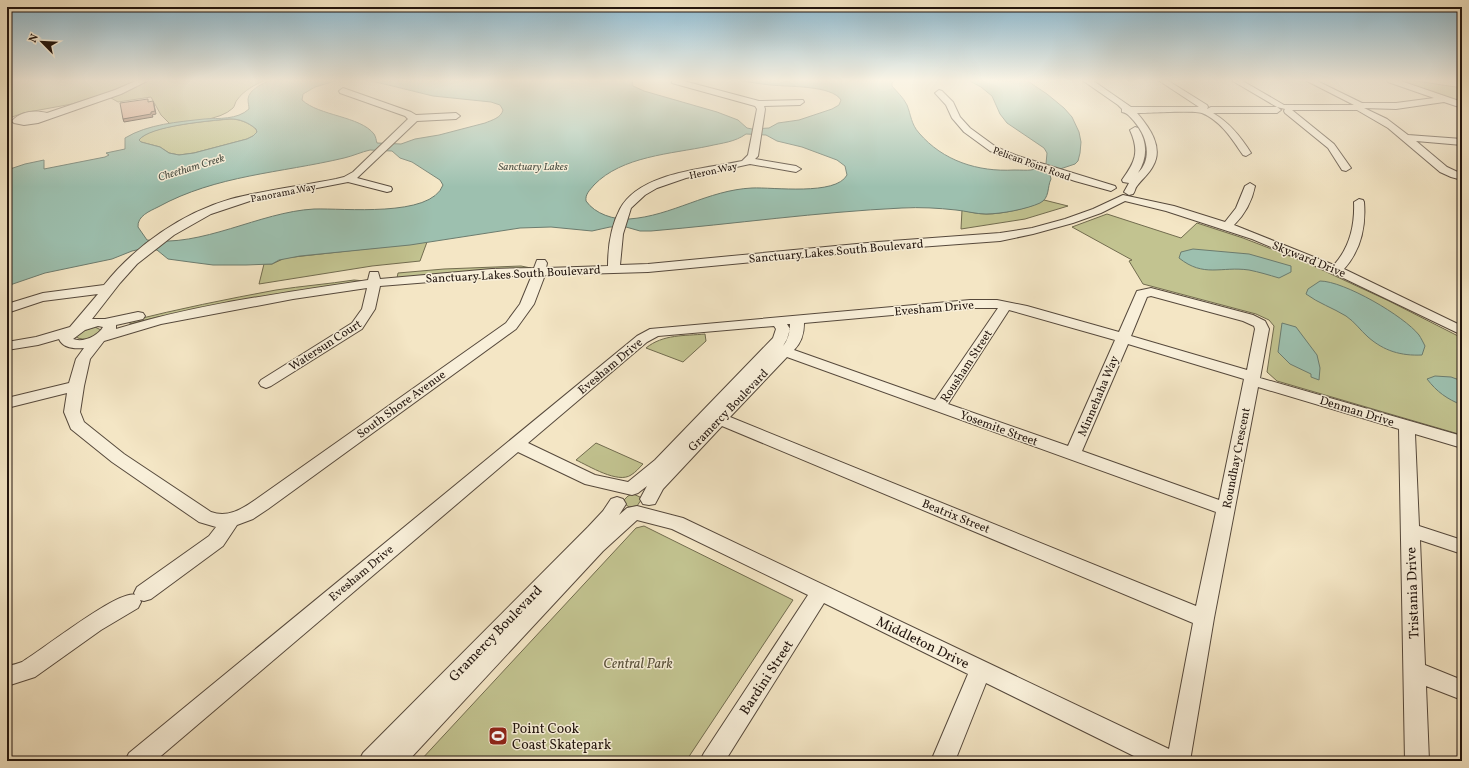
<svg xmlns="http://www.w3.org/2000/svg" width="1469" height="768" font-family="Vollkorn,serif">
<rect width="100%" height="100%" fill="#f4e6c5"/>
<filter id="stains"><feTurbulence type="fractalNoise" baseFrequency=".005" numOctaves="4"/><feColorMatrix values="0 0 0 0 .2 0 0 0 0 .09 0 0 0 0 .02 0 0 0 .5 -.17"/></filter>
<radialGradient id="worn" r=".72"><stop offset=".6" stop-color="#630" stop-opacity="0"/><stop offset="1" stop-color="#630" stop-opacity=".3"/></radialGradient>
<!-- green -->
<path fill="#c2c390" stroke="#726c4f" d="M 7,80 L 265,80 C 255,85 244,90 237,100 C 235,102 235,106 233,108 C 220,121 187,122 170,124 L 161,115 L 151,97 L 118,102 L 104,94 L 72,104 L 23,113 L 7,119 Z
M 1395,80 L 1410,80 L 1462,88 L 1462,104 Z
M 230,119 C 240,119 249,123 256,129 L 257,132 L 253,136 L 247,139 L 194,153 L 179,155 L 169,153 L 160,147 L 141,142 L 139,140 C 149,125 211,121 230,119 Z
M 1044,200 L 1068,206 L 1025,219 L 961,229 L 962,210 C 970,212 978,214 987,214 C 1001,214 1032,208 1044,200 Z
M 1107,214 L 1181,238 L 1197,223 L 1243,238 L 1305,262 L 1389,301 L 1462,338 L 1462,435 L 1277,381 L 1267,372 L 1274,326 L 1269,320 L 1256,314 L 1143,284 L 1129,261 L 1132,260 L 1072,227 Z
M 427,242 L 420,261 L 372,266 L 259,284 L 264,264 L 272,264 L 285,258 Z
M 521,266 L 531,268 L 397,278 L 398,273 L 444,269 Z
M 354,280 L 365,281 L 157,317 L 130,324 L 130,321 C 178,309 227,299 276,290 C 302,286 328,284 354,280 Z
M 95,327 L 101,330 C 96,337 84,342 76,337 L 79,332 Z
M 705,334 L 706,341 L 683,362 L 646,348 C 663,334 685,336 705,334 Z
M 596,443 L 643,464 C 639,468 636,472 631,475 C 618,484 589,466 576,460 Z
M 633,494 L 640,497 L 641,500 L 637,506 L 629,507 L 625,504 L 624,500 L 628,496 Z
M 644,526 L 793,600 L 686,761 L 420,761 L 636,528 Z"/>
<!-- water -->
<path fill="#9dc0af" stroke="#6c7c6f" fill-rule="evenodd" d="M 270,80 L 339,80 L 315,87 L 303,94 L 302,100 C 319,116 360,116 374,134 C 376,137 376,140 377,143 L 401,144 L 415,139 L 439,135 L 485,123 C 492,120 501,118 503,110 L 500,105 L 491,102 L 433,96 L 368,80 L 632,80 L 633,86 L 644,91 L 717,112 L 738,120 L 747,128 L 752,129 L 769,128 L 778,123 L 799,120 L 832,109 L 839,105 L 841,100 C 832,85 788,87 771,85 C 760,84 749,82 737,80 L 895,80 L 892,83 L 892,86 C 897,92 903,97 907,105 C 911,115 911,124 919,133 C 943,161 978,172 1014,170 C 1030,170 1032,172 1046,164 L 1047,153 L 1044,148 L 1007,123 L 1000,114 L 992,96 L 981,87 L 968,80 L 1026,80 L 1047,94 L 1064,108 L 1072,117 L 1079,132 L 1081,142 L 1080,153 L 1078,161 L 1075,164 L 1060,169 L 1050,175 L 1051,179 C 1047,187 1050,198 1040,203 C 1027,209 1001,214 986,214 C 976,214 966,211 956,210 C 938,208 920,207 902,208 C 818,212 734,224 651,231 L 640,231 L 626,227 L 610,227 L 592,231 L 551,227 L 520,228 L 410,245 L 300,256 L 279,260 L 272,264 L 246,265 L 213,265 L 190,262 L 168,259 L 157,250 L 141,249 L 132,251 L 112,259 L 45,273 L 7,286 L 7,170 L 25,164 L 44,160 L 44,169 L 105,157 L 109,155 L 106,153 L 125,149 L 125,138 C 148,124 178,122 204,119 C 219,118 237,120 249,109 C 249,106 248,103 248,99 C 249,89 263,84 270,80 ZM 227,119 C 238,118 248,122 256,129 L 257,132 L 253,136 L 247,139 L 194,153 L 179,155 L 169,153 L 160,147 L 141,142 L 139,140 C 149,126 209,121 227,119 ZM 746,134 L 766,135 L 777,141 L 802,147 L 837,160 L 845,166 L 847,175 C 836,196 773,187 752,188 C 708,190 672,216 629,219 C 614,220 595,214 586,201 C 585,194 590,190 594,185 C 622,156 671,154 709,146 C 722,143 735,142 746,134 ZM 370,150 L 392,151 L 400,158 L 412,162 L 440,180 L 443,185 C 431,218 343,208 314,209 C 259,212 202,248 147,240 L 138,227 C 137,216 150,211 158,207 C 216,175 281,173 344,158 C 353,156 361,152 370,150 Z
M 1193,249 L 1249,254 L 1291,266 L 1291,272 L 1279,278 C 1269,275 1259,272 1249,270 C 1221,266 1204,278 1179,258 L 1181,252 Z
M 1320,281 C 1344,281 1404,316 1419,335 C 1421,338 1423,342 1425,346 L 1422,355 C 1401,356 1384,351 1368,337 C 1360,330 1355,322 1346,316 C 1333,308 1318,303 1306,294 L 1308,289 Z
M 1282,323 L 1296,327 L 1317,355 L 1320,368 L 1319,380 L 1311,377 L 1311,374 L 1290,364 L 1278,352 Z
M 1435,376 L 1451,377 L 1462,381 L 1462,405 C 1447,399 1437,392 1427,379 Z"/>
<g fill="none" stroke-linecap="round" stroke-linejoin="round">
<!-- minor casing -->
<g stroke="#56493c" stroke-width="2">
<path id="minor" d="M 138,80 L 149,80 L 121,94 L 38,123 L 24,125 L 14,123 L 12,121 C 21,111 35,110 47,113 L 115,90 Z
M 672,80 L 680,80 L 759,101 L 803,100 L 804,102 L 800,105 L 764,106 L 765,109 L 758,156 L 755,159 L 796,166 L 801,169 L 796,172 L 750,164 L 686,178 L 657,188 L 645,195 L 631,208 L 623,234 L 620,265 L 648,264 L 878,242 L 1000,233 L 1032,228 L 1065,219 L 1093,209 L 1123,195 L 1174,206 L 1225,222 L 1236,208 L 1245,186 L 1250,183 L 1255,186 C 1252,201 1245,214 1234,225 L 1334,265 C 1350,247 1355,225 1354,202 L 1359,199 L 1363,200 L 1364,202 C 1366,227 1361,250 1344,269 L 1462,326 L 1462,335 L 1335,274 L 1252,239 L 1166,211 L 1125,201 L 1101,213 L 1073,223 L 1033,234 L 1000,241 L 878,250 L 648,272 L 545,275 L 534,304 L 516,329 L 268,509 L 253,519 L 237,525 L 223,546 L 151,599 L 144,601 L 140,600 L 141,602 L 138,608 L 101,630 L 35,677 L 7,686 L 7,666 C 12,665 17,664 22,662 C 41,651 119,589 135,595 L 134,593 L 137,587 L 209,536 L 216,527 L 199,522 L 112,462 L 71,429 L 64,412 L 67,393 L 7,408 L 7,398 L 69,383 L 76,359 L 84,348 C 74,349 63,348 59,339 L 38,345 L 7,350 L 7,342 L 36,337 L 70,327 L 98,294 L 43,301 L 7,313 L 7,304 L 43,293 L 104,285 C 135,246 182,213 231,199 C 265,190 301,186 336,179 L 344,177 L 353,172 L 408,119 L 405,116 L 340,93 L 339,91 L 343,88 L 411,112 L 416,115 L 456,113 L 460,116 L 456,119 L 417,121 L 357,178 L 391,187 L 392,189 L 391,191 L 387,192 L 348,182 L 250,201 L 211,214 L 174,235 L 137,264 L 120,283 L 92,319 L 105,319 L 138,312 L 143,313 L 145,316 L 143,319 L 116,325 L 116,329 C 197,304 283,293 368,280 L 370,272 L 378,272 L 380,279 L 492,269 L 534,268 L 537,260 L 545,260 L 547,263 L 546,268 L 608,266 C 608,247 611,226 620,209 C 640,172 705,169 742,161 L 748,155 L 757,109 L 755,106 L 672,83 ZM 532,275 L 520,304 L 506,323 L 255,500 C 242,509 228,518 211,512 L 124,454 L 84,422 L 80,412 L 84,386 L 90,359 L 104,341 L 161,324 L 293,299 L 367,288 L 362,309 L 352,323 L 261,380 L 259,383 L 261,386 L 266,388 L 271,386 L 362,329 L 375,309 L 380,286 L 492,277 ZM 98,326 L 103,327 C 98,336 83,343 73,339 L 85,330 Z
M 1082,80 L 1092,80 L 1131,107 L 1199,107 L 1158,80 L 1167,80 L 1207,105 L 1208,107 L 1207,109 L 1211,107 L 1277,107 L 1281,110 L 1277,113 L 1213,113 C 1230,123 1241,137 1251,153 L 1246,156 L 1243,155 C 1232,139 1221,121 1202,113 C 1194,110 1148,113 1137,113 C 1149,127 1164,147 1153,166 C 1149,174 1142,179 1137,186 C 1135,188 1135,192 1133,194 L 1129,195 L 1124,192 L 1129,183 L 1123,182 L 1122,180 C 1135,162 1140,152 1130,130 L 1135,127 L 1138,128 C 1148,143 1147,159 1138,173 C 1153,158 1147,136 1134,121 C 1130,117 1128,113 1122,112 L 1122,109 L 1118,105 Z
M 1231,80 L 1241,80 L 1284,105 L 1354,105 L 1305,80 L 1315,80 L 1362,103 L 1396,103 L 1434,98 L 1388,82 L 1387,80 L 1398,80 L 1462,102 L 1462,108 L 1444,102 L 1396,109 L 1364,108 L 1387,119 L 1408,135 L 1462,139 L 1462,145 L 1416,141 L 1447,167 L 1462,174 L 1462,180 L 1451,177 L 1440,172 L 1388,128 L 1357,110 L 1292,110 L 1334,144 L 1351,168 L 1346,171 L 1342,170 L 1328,148 L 1285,113 L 1284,111 L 1285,109 L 1277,107 Z
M 939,90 L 942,91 L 953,102 L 960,117 L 970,128 L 996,147 L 1018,156 L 1115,186 L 1116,188 L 1111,191 L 1075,181 L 1012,160 L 990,151 L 964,132 L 952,118 L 946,105 L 935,93 Z
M 1151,288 L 1253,315 L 1265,321 L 1269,329 L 1260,378 L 1462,436 L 1462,448 L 1415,434 L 1419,526 L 1462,540 L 1462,554 L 1420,540 L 1425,665 L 1462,680 L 1462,700 L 1426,686 L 1429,761 L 1405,761 L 1399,429 L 1258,387 L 1214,618 L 1190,761 L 1144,761 L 986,683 L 955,761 L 931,761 L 968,674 L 824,603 L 725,761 L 700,761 L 704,753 L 808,595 L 672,529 L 637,520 L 603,551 L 408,761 L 359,761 L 363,753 L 588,527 L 603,511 L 611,499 L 617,497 L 623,499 L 626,504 L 619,515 L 627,508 L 637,506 L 683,518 L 1169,749 L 1193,623 L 722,426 L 663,489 L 655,504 L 649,505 L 643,504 L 640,499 L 647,486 L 638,493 L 632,495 L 585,484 L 518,452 L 155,761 L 125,761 L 129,753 L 637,336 L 650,329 L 970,300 L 997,300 L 1027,306 L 1119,332 L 1137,291 ZM 1151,296 L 1243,321 L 1254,326 L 1255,329 L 1247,370 L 1131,336 L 1147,297 ZM 970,308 L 998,308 L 935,400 L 794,350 C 802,342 804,333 804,323 ZM 1009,310 L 1115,340 L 1068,446 L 948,404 ZM 787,324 L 790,324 C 790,332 788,340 783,346 L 787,339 L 790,329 ZM 774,326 L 776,329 L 773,338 L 655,460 L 628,482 L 595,475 L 528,443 L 647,342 L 658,336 ZM 1128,344 L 1244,379 L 1219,500 L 1082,451 ZM 787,357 L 1216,512 L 1196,606 L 730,417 Z"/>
</g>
<!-- minor -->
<use href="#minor" fill="#f8efd9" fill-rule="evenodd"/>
</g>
<!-- shaded-wall -->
<path fill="#977160" stroke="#22150e" d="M 153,101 L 154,104 L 156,114 L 152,115 L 153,117 L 124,122 L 123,119 L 151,112 Z"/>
<!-- building -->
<path fill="#d8a189" stroke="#22150e" d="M 148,99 L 148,102 L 153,101 L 155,111 L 151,112 L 151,114 L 123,119 L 120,103 Z"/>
<!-- sky -->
<linearGradient id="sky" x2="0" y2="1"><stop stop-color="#8ab9d1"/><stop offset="0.43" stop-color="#faf4e5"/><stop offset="1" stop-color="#faf4e5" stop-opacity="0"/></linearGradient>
<rect width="1469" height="187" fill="url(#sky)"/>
<!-- icons -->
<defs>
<g id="stadium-square" transform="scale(1)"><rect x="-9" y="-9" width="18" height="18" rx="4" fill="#8f2418" stroke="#f8efd9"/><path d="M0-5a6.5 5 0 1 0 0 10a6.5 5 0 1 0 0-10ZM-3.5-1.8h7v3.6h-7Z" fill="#fff"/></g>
</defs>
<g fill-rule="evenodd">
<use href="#stadium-square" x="498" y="736"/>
</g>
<g text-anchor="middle" stroke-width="3" stroke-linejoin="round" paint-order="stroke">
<!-- far-street labels -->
<g font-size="10" fill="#22150e" stroke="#f8efd9">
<text transform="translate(1032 163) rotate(20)" y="4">Pelican Point Road</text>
<text transform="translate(713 170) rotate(-12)" y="4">Heron Way</text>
<text transform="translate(283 192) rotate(-11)" y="4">Panorama Way</text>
</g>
<!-- far-water labels -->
<g font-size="11" font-style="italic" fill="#4d5146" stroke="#f8efd9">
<text x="533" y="170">Sanctuary Lakes</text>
<text transform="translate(191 167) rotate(-17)" y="4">Cheetham Creek</text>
</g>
<!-- street labels -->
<g font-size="12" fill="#22150e" stroke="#f8efd9">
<text transform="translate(836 251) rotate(-5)" y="4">Sanctuary Lakes South Boulevard</text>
<text transform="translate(1309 259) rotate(22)" y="4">Skyward Drive</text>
<text transform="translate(513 274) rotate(-3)" y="4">Sanctuary Lakes South Boulevard</text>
<text transform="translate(934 308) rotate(-5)" y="4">Evesham Drive</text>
<text transform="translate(325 345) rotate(-33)" y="4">Watersun Court</text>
<text transform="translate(610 366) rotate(-40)" y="4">Evesham Drive</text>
<text transform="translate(966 366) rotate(-57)" y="4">Rousham Street</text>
<text transform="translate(1098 396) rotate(-67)" y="4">Minnehaha Way</text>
<text transform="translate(401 404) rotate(-36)" y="4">South Shore Avenue</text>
<text transform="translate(728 410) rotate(-46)" y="4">Gramercy Boulevard</text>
<text transform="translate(1357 411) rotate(17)" y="4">Denman Drive</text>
<text transform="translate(999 428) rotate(20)" y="4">Yosemite Street</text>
<text transform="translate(1236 458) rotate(-79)" y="4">Roundhay Crescent</text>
<text transform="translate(956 516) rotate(22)" y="4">Beatrix Street</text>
<text transform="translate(361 573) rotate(-40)" y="4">Evesham Drive</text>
</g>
<!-- near-street labels -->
<g font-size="14" fill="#22150e" stroke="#f8efd9">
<text transform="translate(1412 593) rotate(-92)" y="5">Tristania Drive</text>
<text transform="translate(495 633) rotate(-46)" y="5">Gramercy Boulevard</text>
<text transform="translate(923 642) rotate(26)" y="5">Middleton Drive</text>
<text transform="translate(766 677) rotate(-57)" y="5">Bardini Street</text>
</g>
<!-- near-park labels -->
<g font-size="14" font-style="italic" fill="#5a523c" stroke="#f8efd9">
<text x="638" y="668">Central Park</text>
</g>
<!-- near-poi labels -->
<g font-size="14" fill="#22150e" stroke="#f8efd9" text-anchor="start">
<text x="512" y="733">Point Cook<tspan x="512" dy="16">Coast Skatepark</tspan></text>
</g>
</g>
<!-- margin -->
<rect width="1469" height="768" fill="none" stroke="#f4e6c5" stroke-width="24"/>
<rect x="8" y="8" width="1453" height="752" fill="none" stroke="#22150e" stroke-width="2"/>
<rect x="12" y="12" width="1445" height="744" fill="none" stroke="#22150e"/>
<!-- north arrow -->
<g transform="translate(42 42) rotate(294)" stroke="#f8efd9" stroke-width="3" paint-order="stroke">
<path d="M0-3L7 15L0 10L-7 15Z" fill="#22150e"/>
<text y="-6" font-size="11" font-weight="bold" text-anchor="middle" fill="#22150e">N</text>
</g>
<rect width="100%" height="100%" filter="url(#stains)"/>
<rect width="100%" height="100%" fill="url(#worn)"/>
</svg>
